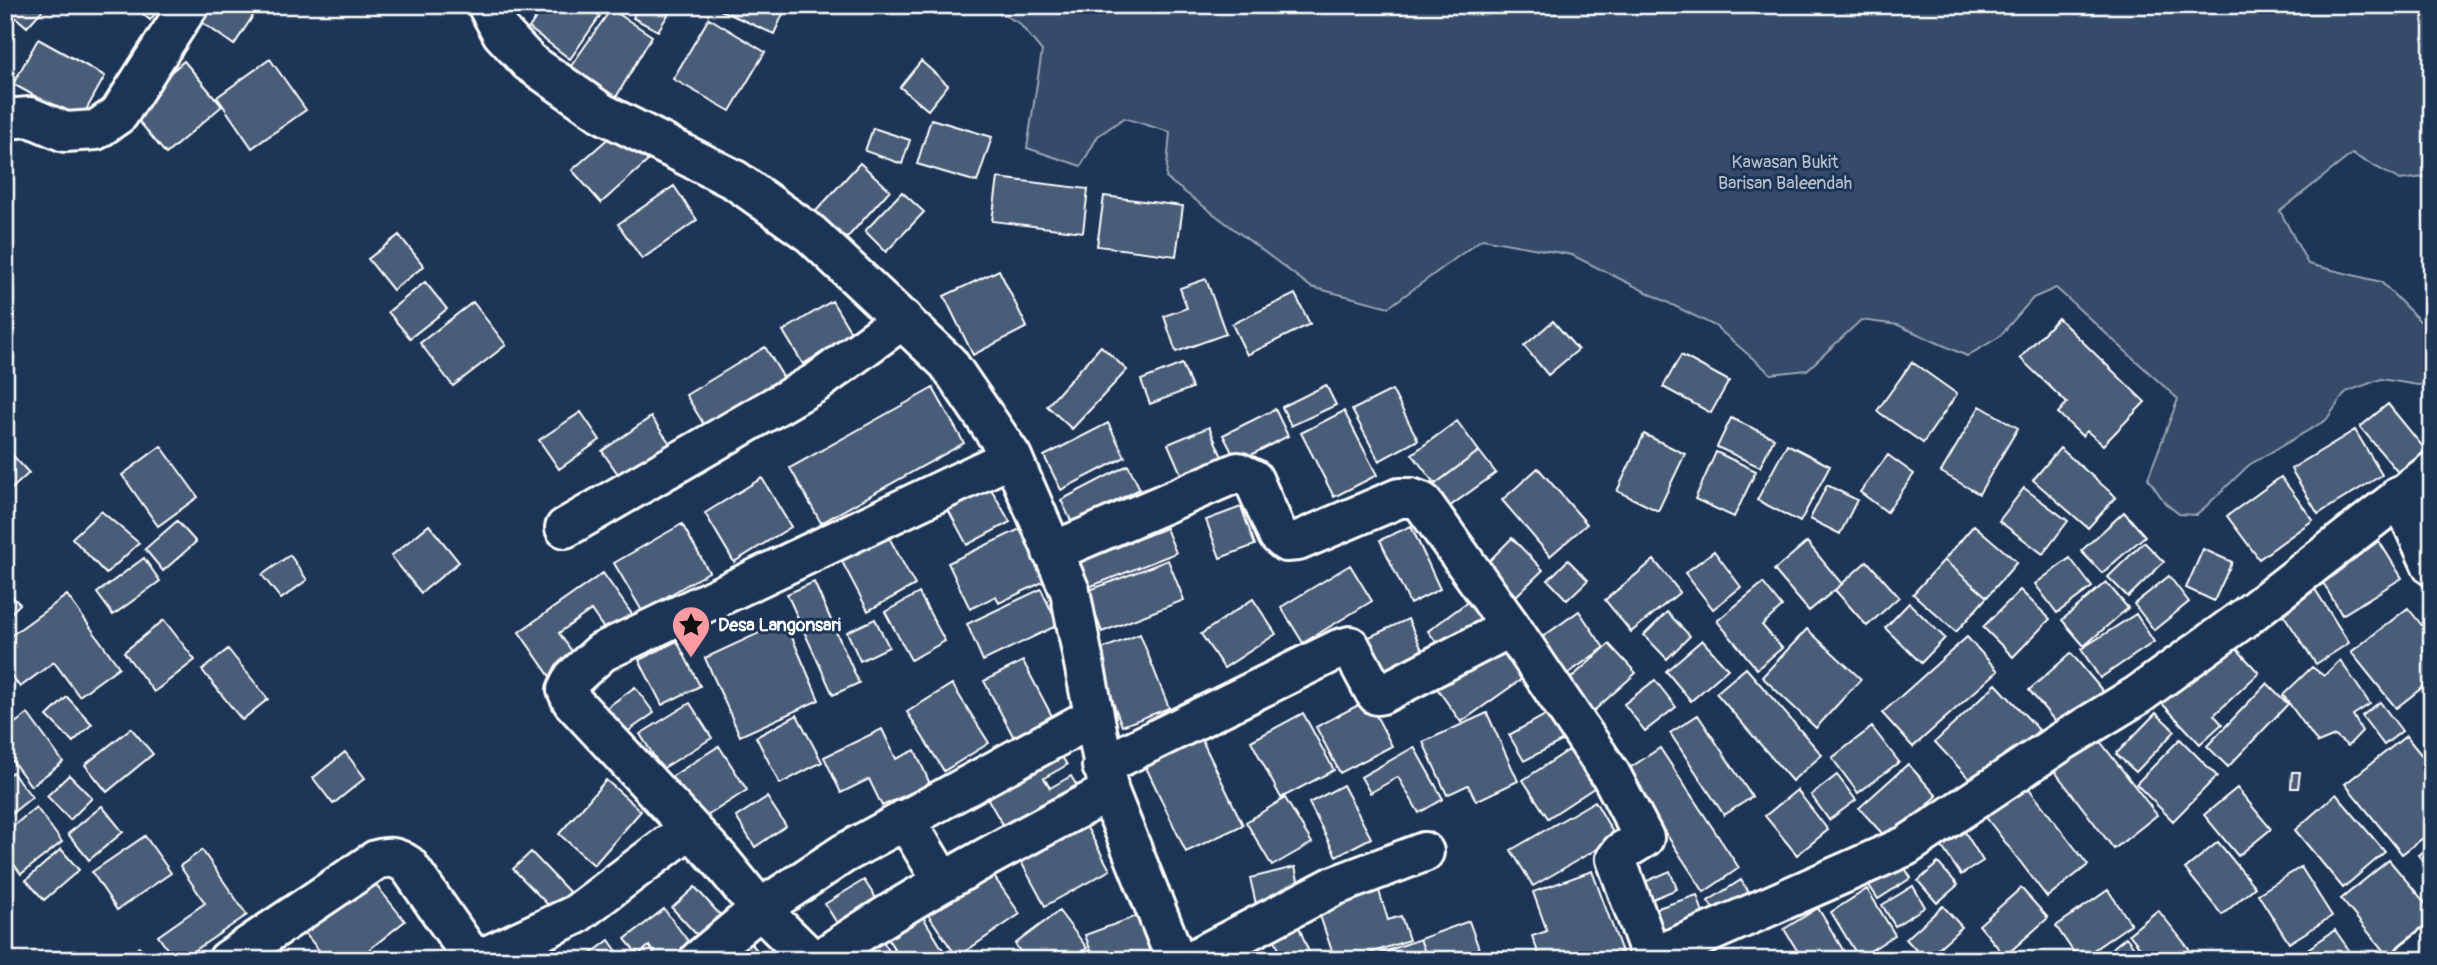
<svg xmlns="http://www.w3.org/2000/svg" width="2437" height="965" font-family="Pangolin,sans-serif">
<rect width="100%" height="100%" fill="#1d3557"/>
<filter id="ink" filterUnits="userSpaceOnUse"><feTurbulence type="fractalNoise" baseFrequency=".0143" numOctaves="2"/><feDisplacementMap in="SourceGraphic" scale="14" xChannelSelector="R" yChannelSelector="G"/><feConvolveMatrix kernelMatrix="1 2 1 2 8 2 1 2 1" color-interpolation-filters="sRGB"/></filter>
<g filter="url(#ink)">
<!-- green -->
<path fill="#364b69" stroke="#9aa5b4" stroke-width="2" d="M 985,5 L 2432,5 L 2432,176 L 2400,180 L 2352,154 L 2280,211 L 2308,264 L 2381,282 L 2421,322 L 2432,339 L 2432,383 L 2418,385 L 2381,379 L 2346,392 L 2326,420 L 2249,465 L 2197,515 L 2179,514 L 2165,503 L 2148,478 L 2178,399 L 2056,288 L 2033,298 L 1999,337 L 1967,356 L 1898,325 L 1861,320 L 1807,370 L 1771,374 L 1715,326 L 1572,255 L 1482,239 L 1389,307 L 1311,287 L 1166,178 L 1170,132 L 1124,118 L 1098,136 L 1081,166 L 1027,148 L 1042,51 L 1019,23 Z"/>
<!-- building -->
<path fill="#4a5d79" stroke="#fff" stroke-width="2" d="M 5,5 L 47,5 L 27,27 L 5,8 Z
M 132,5 L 162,5 L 150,20 Z
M 200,5 L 260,5 L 234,45 L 192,15 Z
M 544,5 L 583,5 L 600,16 L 570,59 L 529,28 Z
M 638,5 L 674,5 L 658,31 L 633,18 Z
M 720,5 L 787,5 L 774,34 L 718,9 Z
M 611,9 L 652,36 L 615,99 L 571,66 Z
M 709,18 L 765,52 L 730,111 L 673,79 Z
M 38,39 L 105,76 L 80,121 L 13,84 Z
M 270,59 L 306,110 L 252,148 L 217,97 Z
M 184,61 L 222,106 L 166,154 L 128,108 Z
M 921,61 L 948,85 L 928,110 L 900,87 Z
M 931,119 L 992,137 L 977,182 L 917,164 Z
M 873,128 L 910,140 L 902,164 L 865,151 Z
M 619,129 L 648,161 L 601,203 L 572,170 Z
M 860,163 L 890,190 L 846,239 L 816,211 Z
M 998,178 L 1088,189 L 1083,232 L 992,221 Z
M 674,186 L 697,220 L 642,259 L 618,224 Z
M 902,192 L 924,212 L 886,252 L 865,231 Z
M 1104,196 L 1183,206 L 1176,256 L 1097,246 Z
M 399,235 L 424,266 L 393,290 L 368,259 Z
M 999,270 L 1027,327 L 973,355 L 944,296 Z
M 1206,279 L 1226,334 L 1176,352 L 1164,316 L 1187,308 L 1180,288 Z
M 425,282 L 447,309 L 410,338 L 388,312 Z
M 1295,294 L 1310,324 L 1247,355 L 1232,324 Z
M 832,301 L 852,334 L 803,364 L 783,331 Z
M 473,302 L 506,345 L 453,386 L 420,343 Z
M 2058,318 L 2145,402 L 2103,445 L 2087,431 L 2082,436 L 2058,413 L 2067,403 L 2020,358 Z
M 1553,321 L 1578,350 L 1548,375 L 1524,346 Z
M 1101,346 L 1127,370 L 1072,429 L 1047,406 Z
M 765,347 L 785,380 L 706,428 L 686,395 Z
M 1681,355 L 1729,381 L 1711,413 L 1663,387 Z
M 1912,362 L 1957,394 L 1923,443 L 1877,411 Z
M 1182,364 L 1192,388 L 1150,404 L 1141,380 Z
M 1326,385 L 1336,405 L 1291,426 L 1282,407 Z
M 933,388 L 964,443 L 821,523 L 790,468 Z
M 1392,390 L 1418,440 L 1379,461 L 1352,410 Z
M 2388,404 L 2428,453 L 2401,476 L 2360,427 Z
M 1980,406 L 2018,428 L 1979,494 L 1941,472 Z
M 1275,409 L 1288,436 L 1237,462 L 1223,435 Z
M 1344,411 L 1377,475 L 1334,497 L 1301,433 Z
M 581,412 L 600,440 L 559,469 L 539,440 Z
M 651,417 L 674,449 L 625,484 L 602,451 Z
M 1731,418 L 1774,438 L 1760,467 L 1717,447 Z
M 1457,421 L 1479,451 L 1435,484 L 1412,454 Z
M 1108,423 L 1125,457 L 1061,490 L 1044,456 Z
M 1209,427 L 1225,464 L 1184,481 L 1168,444 Z
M 2355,430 L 2382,475 L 2318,514 L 2291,469 Z
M 1644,434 L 1685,454 L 1658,511 L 1617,491 Z
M 1787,444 L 1830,466 L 1800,522 L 1757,500 Z
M 161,446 L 198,497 L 158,526 L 122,475 Z
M 6,448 L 29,473 L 5,495 L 5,448 Z
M 2060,448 L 2116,497 L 2088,528 L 2033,480 Z
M 1479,451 L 1496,473 L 1439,514 L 1423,493 Z
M 1716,452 L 1756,471 L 1734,517 L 1695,499 Z
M 1888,455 L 1914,474 L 1887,512 L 1860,492 Z
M 1128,465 L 1140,489 L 1072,523 L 1061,500 Z
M 1538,468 L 1587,524 L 1550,556 L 1502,500 Z
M 2281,477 L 2313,520 L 2259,559 L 2227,516 Z
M 762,478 L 791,527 L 734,562 L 705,513 Z
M 986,480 L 1010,522 L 967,545 L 945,504 Z
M 1827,485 L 1857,500 L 1840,534 L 1810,519 Z
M 2024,488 L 2068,521 L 2043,554 L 1999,521 Z
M 1241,507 L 1255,545 L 1220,558 L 1206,520 Z
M 101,511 L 139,543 L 106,574 L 72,538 Z
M 2124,512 L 2145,536 L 2102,573 L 2081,551 Z
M 177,521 L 196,542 L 163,571 L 145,549 Z
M 682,524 L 709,572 L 642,611 L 614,563 Z
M 429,525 L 459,562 L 421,593 L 391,556 Z
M 1974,525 L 2017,562 L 1987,597 L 1944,560 Z
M 1411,526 L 1440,589 L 1410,604 L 1380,540 Z
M 1022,528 L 1047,580 L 999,603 L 996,596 L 970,609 L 948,563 Z
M 1166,528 L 1176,553 L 1089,587 L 1080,562 Z
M 885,530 L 915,585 L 868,611 L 839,556 Z
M 1512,538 L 1543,570 L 1516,596 L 1486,564 Z
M 2379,541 L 2402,578 L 2342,615 L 2322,581 Z
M 1807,542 L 1842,584 L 1809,611 L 1774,570 Z
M 2144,542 L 2164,562 L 2128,597 L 2108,577 Z
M 2203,549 L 2232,562 L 2214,601 L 2186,588 Z
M 1714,551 L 1741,587 L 1713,609 L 1685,573 Z
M 290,555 L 307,580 L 281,599 L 262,575 Z
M 144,558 L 160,581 L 113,615 L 97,593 Z
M 2070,558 L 2092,587 L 2057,613 L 2035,584 Z
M 1168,560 L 1184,600 L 1102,632 L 1087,591 Z
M 1568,560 L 1588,580 L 1567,600 L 1548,580 Z
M 1654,560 L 1680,592 L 1631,632 L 1605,600 Z
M 1944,560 L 1987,597 L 1956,632 L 1913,594 Z
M 1867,561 L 1899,597 L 1867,626 L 1835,590 Z
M 1350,565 L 1372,601 L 1303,643 L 1281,607 Z
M 603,573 L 634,617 L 609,636 L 591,610 L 559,633 L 578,660 L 551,678 L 519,632 Z
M 2169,576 L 2189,602 L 2154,630 L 2134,604 Z
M 814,582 L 859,683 L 833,695 L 787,594 Z
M 2106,582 L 2128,608 L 2084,646 L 2062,620 Z
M 1763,583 L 1782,607 L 1762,625 L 1782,648 L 1757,669 L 1717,621 Z
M 2313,586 L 2349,643 L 2316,664 L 2279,608 Z
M 1041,589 L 1058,625 L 983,661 L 967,624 Z
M 5,590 L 20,604 L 5,619 Z
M 2020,590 L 2050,619 L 2013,657 L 1983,627 Z
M 919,593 L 945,641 L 911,660 L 885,612 Z
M 1480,593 L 1501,621 L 1450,660 L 1428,631 Z
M 67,595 L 119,667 L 79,696 L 54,662 L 20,687 L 5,667 L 5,640 Z
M 1253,599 L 1276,634 L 1224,668 L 1201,634 Z
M 1909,603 L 1945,638 L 1921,663 L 1885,628 Z
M 2408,608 L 2432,638 L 2432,680 L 2396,708 L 2351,652 Z
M 1579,611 L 1604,648 L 1560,679 L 1534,643 Z
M 1667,612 L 1690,636 L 1667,659 L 1644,635 Z
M 2136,614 L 2154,642 L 2100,678 L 2081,649 Z
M 875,619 L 889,647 L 860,661 L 847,632 Z
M 1408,619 L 1424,654 L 1384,674 L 1367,638 Z
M 164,620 L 195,660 L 154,692 L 124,652 Z
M 785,621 L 819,700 L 740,736 L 705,658 Z
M 1807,629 L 1861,679 L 1816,728 L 1762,677 Z
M 1140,634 L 1169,708 L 1122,726 L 1094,652 Z
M 2223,634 L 2259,673 L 2214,715 L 2222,724 L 2200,744 L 2156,697 Z
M 1967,637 L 1998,671 L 1913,747 L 1882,713 Z
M 1501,640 L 1526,676 L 1461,722 L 1436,687 Z
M 1702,640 L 1728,669 L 1691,701 L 1666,671 Z
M 677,641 L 700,686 L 662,705 L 639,660 Z
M 1609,644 L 1636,673 L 1588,716 L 1561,687 Z
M 228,649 L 268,699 L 242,720 L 202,670 Z
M 2071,653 L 2106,695 L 2064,732 L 2029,690 Z
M 2340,660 L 2370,704 L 2353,715 L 2362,731 L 2348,746 L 2335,736 L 2318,743 L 2283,695 L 2312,667 L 2324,676 Z
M 1023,661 L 1053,718 L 1014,738 L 984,681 Z
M 1746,668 L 1822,755 L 1792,781 L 1716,693 Z
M 1655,680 L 1676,707 L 1645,731 L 1624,704 Z
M 2267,683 L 2288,704 L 2228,767 L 2207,746 Z
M 952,684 L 989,743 L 944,771 L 907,712 Z
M 1996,684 L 2039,730 L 1978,788 L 1935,742 Z
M 635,687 L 654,713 L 624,734 L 605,709 Z
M 67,697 L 92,724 L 73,742 L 47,716 Z
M 1368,700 L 1392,746 L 1340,773 L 1316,727 Z
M 2380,702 L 2402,731 L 2384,745 L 2362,716 Z
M 690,703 L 712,738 L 662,769 L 640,734 Z
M 1556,709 L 1571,736 L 1524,761 L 1509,735 Z
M 1303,713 L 1334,770 L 1281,798 L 1251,741 Z
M 1487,713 L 1518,781 L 1476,801 L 1468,785 L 1447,795 L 1423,742 Z
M 2156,713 L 2175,731 L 2136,772 L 2116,754 Z
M 28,714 L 63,762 L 31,786 L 5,751 L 5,730 Z
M 797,715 L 822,762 L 780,784 L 756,737 Z
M 1698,715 L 1752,797 L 1724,815 L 1670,733 Z
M 1872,727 L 1899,762 L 1858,793 L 1832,758 Z
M 131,728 L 153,754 L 107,792 L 85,765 Z
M 882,729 L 896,759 L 915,750 L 930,784 L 882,806 L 869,779 L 841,793 L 824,757 Z
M 1200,736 L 1243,825 L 1186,852 L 1144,763 Z
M 2096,736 L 2157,815 L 2114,849 L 2053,769 Z
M 2406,736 L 2432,768 L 2432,831 L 2402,854 L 2345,784 Z
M 2180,739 L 2217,776 L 2173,821 L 2136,784 Z
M 1055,745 L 1067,765 L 1044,778 L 1050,788 L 1071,776 L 1083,796 L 1010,838 L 981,787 Z
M 719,746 L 747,790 L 696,823 L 668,779 Z
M 1414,747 L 1443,799 L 1419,813 L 1398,777 L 1370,793 L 1361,777 Z
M 1660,748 L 1739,868 L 1704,892 L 1625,771 Z
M 1569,750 L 1594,788 L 1548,818 L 1523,780 Z
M 345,752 L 365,778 L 333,804 L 313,778 Z
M 1908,764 L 1937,796 L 1889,841 L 1859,808 Z
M 12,772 L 32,797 L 5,819 L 5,778 Z
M 2292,772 L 2300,772 L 2298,788 L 2291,788 Z
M 69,775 L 92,798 L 70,820 L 47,796 Z
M 1837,775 L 1856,800 L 1829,820 L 1811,795 Z
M 2020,777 L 2088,865 L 2047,897 L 1979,808 Z
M 606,780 L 641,811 L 594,865 L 559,834 Z
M 1343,785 L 1371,838 L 1336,856 L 1309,803 Z
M 2237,788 L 2271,829 L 2238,856 L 2204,815 Z
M 1797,790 L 1828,830 L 1797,855 L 1765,816 Z
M 2336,794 L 2385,852 L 2343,888 L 2295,830 Z
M 767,797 L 786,826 L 755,847 L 736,817 Z
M 1285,798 L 1312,843 L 1272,866 L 1246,822 Z
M 1595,801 L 1616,838 L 1533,886 L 1511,850 Z
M 102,806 L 123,832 L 89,860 L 68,834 Z
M 36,807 L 62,842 L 21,874 L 5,852 L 5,833 Z
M 1079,813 L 1110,870 L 1045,906 L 1014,849 Z
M 1963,829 L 1983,861 L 1961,875 L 1940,844 Z
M 145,836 L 171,873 L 117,910 L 92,872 Z
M 2218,842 L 2255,887 L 2222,915 L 2185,869 Z
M 2432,844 L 2432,872 L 2418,855 Z
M 61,849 L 79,870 L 44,900 L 26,880 Z
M 202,850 L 247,915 L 194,951 L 200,960 L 175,960 L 158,936 L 205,903 L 180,866 Z
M 531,852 L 577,900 L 559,916 L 513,869 Z
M 1898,857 L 1911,878 L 1878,899 L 1865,879 Z
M 2389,860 L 2432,911 L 2432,925 L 2391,960 L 2341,899 Z
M 1938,863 L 1958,885 L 1937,903 L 1918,881 Z
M 1295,867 L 1301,893 L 1256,904 L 1250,878 Z
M 2301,867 L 2332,916 L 2289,943 L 2258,894 Z
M 988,868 L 1020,914 L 957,957 L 925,910 Z
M 1592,871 L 1622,952 L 1599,960 L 1541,960 L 1532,936 L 1547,931 L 1533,892 Z
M 1670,871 L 1677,889 L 1641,904 L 1633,887 Z
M 369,876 L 405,921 L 356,960 L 327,960 L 303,931 Z
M 1375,878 L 1388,920 L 1401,916 L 1409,940 L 1350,960 L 1335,960 L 1314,898 Z
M 864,880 L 881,906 L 842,931 L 825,904 Z
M 1741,880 L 1752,898 L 1720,919 L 1708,901 Z
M 1913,886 L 1925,907 L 1895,926 L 1882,905 Z
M 695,887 L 730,926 L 708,947 L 672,908 Z
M 2021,888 L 2048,918 L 2005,956 L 1979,925 Z
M 1867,889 L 1895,935 L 1859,958 L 1831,912 Z
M 2108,890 L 2131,924 L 2079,960 L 2056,926 Z
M 1697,895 L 1707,925 L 1659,940 L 1649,911 Z
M 1943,906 L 1962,927 L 1925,960 L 1906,939 Z
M 917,907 L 943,950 L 927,960 L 901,960 L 882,929 Z
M 1818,908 L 1849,960 L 1803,960 L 1784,929 Z
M 664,909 L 700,957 L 696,960 L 659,960 L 649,946 L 638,955 L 625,939 Z
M 2158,910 L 2198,960 L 2150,960 L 2129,934 Z
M 1059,911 L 1087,948 L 1071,960 L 1026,960 L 1015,944 Z
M 1137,916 L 1150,952 L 1130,960 L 1094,960 L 1085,935 Z
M 1295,917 L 1312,960 L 1283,960 L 1270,927 Z
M 1469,921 L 1483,960 L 1428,960 L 1420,939 Z
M 2335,930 L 2356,960 L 2292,960 Z
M 2126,937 L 2144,960 L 2098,960 Z
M 1420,939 L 1428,960 L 1362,960 Z
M 609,940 L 623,960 L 584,960 L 584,959 Z
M 748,940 L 766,960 L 728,960 Z
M 882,940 L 895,960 L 857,960 L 855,957 Z
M 547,942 L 564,960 L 529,960 Z
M 139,947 L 150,960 L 127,958 Z"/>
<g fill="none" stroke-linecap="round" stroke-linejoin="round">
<!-- street casing -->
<g stroke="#fff" stroke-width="44">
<path id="street" d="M 487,5 L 502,33 L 529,62 L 602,113 L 735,180 L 811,234 L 948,363 L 1012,457 L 1070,591 L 1109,792 L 1176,960
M 5,119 L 30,117 L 65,132 L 96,130 L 119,114 L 189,5
M 2400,495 L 2432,566
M 565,528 L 817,382 L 903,319
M 1052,552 L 1238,472 L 1253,479 L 1278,535 L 1286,542 L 1298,541 L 1399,498 L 1411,498 L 1422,502 L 1511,627 L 1611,775 L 1644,838 L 1621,852 L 1616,859 L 1652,958
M 1102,766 L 1339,649 L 1350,646 L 1374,691 L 1377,695 L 1382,694 L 1511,627
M 905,819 L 943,882
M 228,960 L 376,860 C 390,856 396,857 408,865 L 474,960
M 478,960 L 575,915 L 689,829
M 699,960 L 760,909 L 843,854 L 1093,717
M 812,960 L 760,909 L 720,860 L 572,701 L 567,690 L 573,678 L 602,652 L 1012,457
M 819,960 C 911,896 1010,844 1109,792
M 1192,960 L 1334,886 L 1424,852
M 1647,960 L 1906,846 L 2061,742 L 2138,695 L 2243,619 L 2432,472
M 2414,960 L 2432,946"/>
</g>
<!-- street -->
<use href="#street" stroke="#1d3557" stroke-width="38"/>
</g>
</g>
<!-- icons -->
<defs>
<g id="sight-pin" transform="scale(2.0125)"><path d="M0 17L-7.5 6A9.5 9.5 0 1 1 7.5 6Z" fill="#ff9aa2" stroke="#1d3557"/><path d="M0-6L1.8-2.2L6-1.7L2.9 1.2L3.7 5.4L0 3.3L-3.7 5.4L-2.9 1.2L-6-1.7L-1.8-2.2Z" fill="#111"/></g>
</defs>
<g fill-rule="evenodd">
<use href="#sight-pin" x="691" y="625"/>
</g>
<g text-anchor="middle" stroke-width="6" stroke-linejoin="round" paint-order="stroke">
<!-- park labels -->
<g font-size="18" fill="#b9c0ca" stroke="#1d3557">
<text x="1785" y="168">Kawasan Bukit<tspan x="1785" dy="21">Barisan Baleendah</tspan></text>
</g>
<!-- poi labels -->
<g font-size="18" font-weight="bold" fill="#fff" stroke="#1d3557" text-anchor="start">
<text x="718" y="631">Desa Langonsari</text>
</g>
</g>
<!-- margin -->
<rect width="2437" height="965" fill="none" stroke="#1d3557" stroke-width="28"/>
<rect x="14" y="14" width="2409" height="937" fill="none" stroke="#fff" stroke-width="2.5" filter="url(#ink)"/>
</svg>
